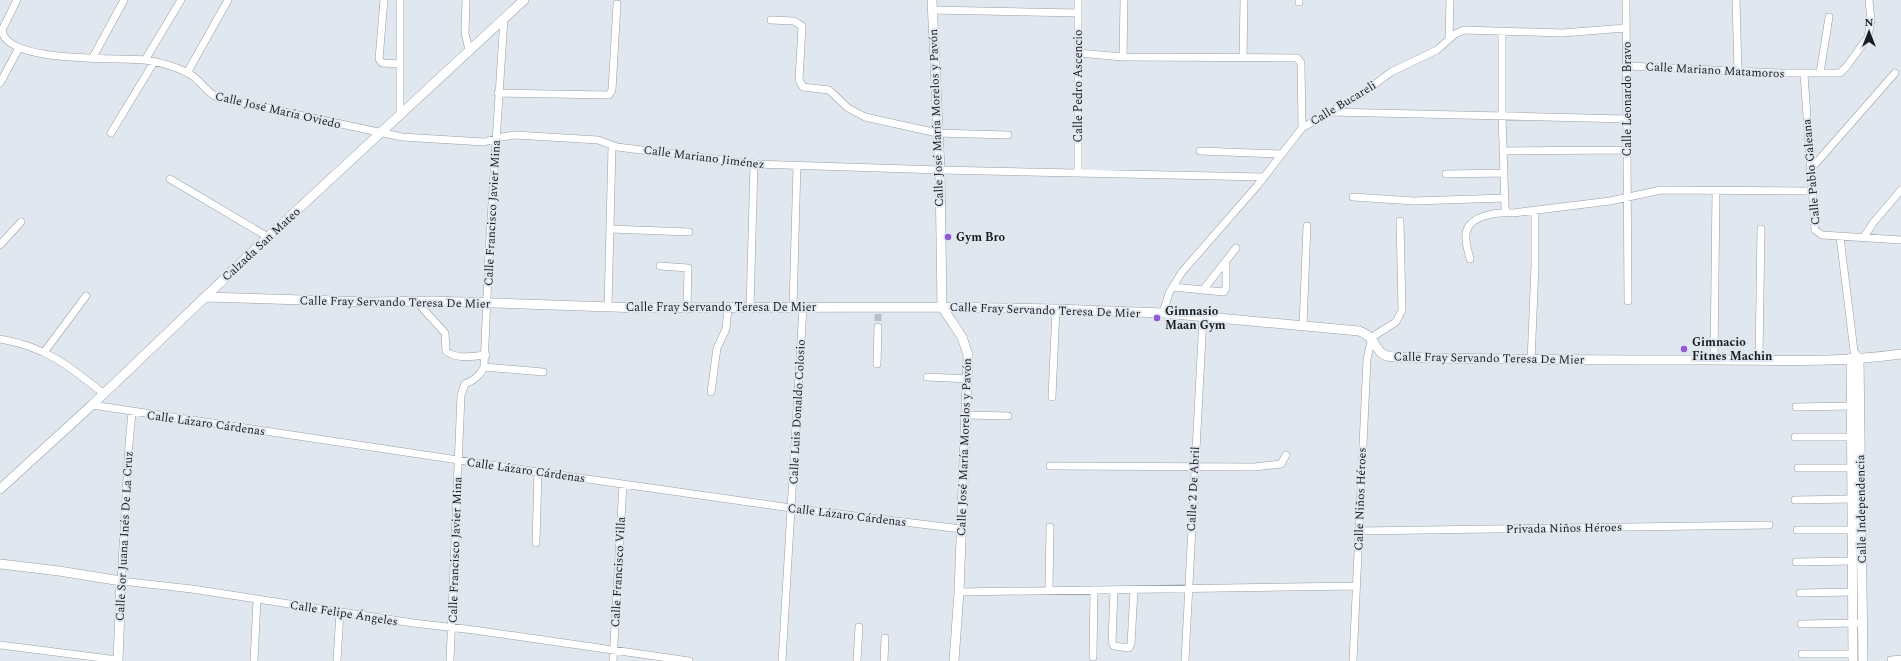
<svg xmlns="http://www.w3.org/2000/svg" width="1901" height="661" font-family="Spectral,serif">
<rect width="100%" height="100%" fill="#e0e7ef"/>
<g fill="none" stroke-linecap="round" stroke-linejoin="round">
<!-- minor-tunnel -->
<path stroke="#b8bfc6" stroke-width="7" stroke-dasharray="7 3.5" stroke-linecap="butt" d="M 878,314 L 878,327"/>
<!-- minor casing -->
<g stroke="#999fa6" stroke-width="8">
<path id="minor" d="M 17,0 L 2,30 C 5,64 119,57 145,60 C 160,62 182,68 194,77 C 203,84 207,93 219,98 L 402,137 L 484,142 L 502,137 L 515,135 L 598,140 L 617,147 L 754,164 L 940,170 L 1264,177
M 384,0 L 379,59 L 382,63 L 400,64
M 400,0 L 400,114
M 466,0 L 465,33 L 469,50
M 1078,0 L 1078,173
M 1626,0 L 1628,301
M 1736,0 L 1738,71
M 1299,2 L 1299,0
M 932,10 L 1078,13
M 771,20 L 794,21 L 802,26 L 799,80 L 803,87 L 829,90 L 848,108 L 865,117 L 937,133 L 1008,135
M 1502,32 L 1502,115 L 1505,208 L 1507,212
M 1449,39 L 1450,0
M 1078,53 L 1123,57 L 1297,58 L 1301,63 L 1302,128
M 1123,57 L 1124,0
M 1243,57 L 1244,0
M 92,59 L 124,0
M 145,60 L 181,0
M 1627,66 L 1782,73 L 1840,73 L 1847,66 L 1868,37 L 1871,20 L 1869,0
M 187,73 L 228,0
M 1820,73 L 1829,17
M 1804,74 L 1815,230 L 1822,235 L 1901,240
M 0,83 L 19,48
M 498,93 L 609,95 L 612,90 L 617,4
M 1331,112 L 1627,119
M 111,133 L 154,62
M 1200,151 L 1281,154
M 1503,151 L 1627,150
M 1810,170 L 1895,73
M 1446,174 L 1504,173
M 170,179 L 268,237
M 1353,197 L 1414,201 L 1505,198
M 610,229 L 689,232
M 1840,237 L 1854,351 L 1859,358
M 1864,237 L 1873,223 L 1901,190
M 0,245 L 21,222
M 1470,259 C 1468,251 1465,242 1466,234 C 1468,215 1498,212 1513,213 L 1610,201 L 1661,190 L 1812,191
M 660,266 L 688,268 L 687,308
M 1173,287 L 1224,292 L 1226,288 L 1226,263
M 1203,290 L 1236,248
M 416,301 L 445,333 L 446,351 C 457,360 473,356 486,355
M 608,307 L 612,146
M 793,307 L 797,166
M 750,308 L 754,164
M 1163,313 L 1169,293 L 1182,272 L 1257,186 L 1302,128 L 1362,94 L 1391,72 L 1437,50 L 1455,34 L 1464,30 L 1562,33 L 1626,28
M 1303,326 L 1307,226
M 0,339 C 46,347 68,365 104,394
M 45,351 L 86,296
M 1714,360 L 1716,191
M 1759,360 L 1761,229
M 1531,361 L 1535,266 L 1535,211
M 877,364 L 878,327
M 484,367 L 543,372
M 927,377 L 968,379
M 711,392 L 717,348 L 726,329 L 728,308
M 1052,397 L 1056,309
M 92,405 L 538,472 L 791,508 L 961,529
M 1796,407 L 1851,406
M 132,412 L 129,444 L 121,581 L 192,589 L 413,623 L 474,630 L 689,661
M 966,415 L 1008,416
M 1795,437 L 1851,437
M 1050,466 L 1254,467 L 1281,464 L 1286,455
M 1798,468 L 1851,468
M 1795,500 L 1852,499
M 1797,530 L 1852,530
M 1359,531 L 1769,525
M 536,543 L 538,472
M 1796,562 L 1852,561
M 1049,590 L 1050,527
M 1114,590 L 1112,642 L 1114,646 L 1129,648 L 1131,644 L 1134,590
M 959,592 L 1356,586
M 1800,593 L 1852,592
M 1801,624 L 1856,623
M 0,645 L 118,660
M 1802,654 L 1853,654
M 1093,657 L 1094,590
M 1891,660 L 1901,659
M 254,661 L 257,600
M 337,661 L 340,612
M 450,661 L 461,395 L 465,384 C 474,380 480,376 484,367 L 489,251 L 504,18
M 613,661 L 623,484
M 782,661 L 803,307
M 857,661 L 859,627
M 884,661 L 885,638
M 1185,661 L 1203,317
M 1353,661 L 1367,359 L 1372,337 L 1396,322 L 1402,310 L 1400,221"/>
</g>
<!-- secondary casing -->
<g stroke="#999fa6" stroke-width="10">
<path id="secondary" d="M 932,0 L 940,170 L 942,307 L 962,337 L 968,355 L 959,592 L 954,661
M 205,297 L 370,302 L 432,301 L 641,308 L 942,307 L 1056,309 L 1163,313 L 1359,331 C 1380,338 1372,356 1394,357 C 1501,360 1607,360 1714,360 C 1776,360 1840,363 1901,354
M 1851,358 L 1853,661
M 1859,358 L 1863,661
M 0,489 L 92,405 L 268,237 L 524,0
M 0,564 L 59,571 L 121,581 L 118,661"/>
</g>
<!-- minor -->
<use href="#minor" stroke="#fff" stroke-width="7"/>
<!-- secondary -->
<use href="#secondary" stroke="#fff" stroke-width="9"/>
</g>
<!-- markers -->
<g fill="#9059d1" stroke="#e0e7ef" stroke-width="1.5">
<circle cx="948" cy="237" r="4"/>
<circle cx="1157" cy="318" r="4"/>
<circle cx="1684" cy="349" r="4"/>
</g>
<g text-anchor="middle" stroke-width="4" stroke-linejoin="round" paint-order="stroke">
<!-- street labels -->
<g font-size="12" fill="#1a1d20" stroke="#e0e7ef">
<text transform="translate(1715 70) rotate(3)" y="4">Calle Mariano Matamoros</text>
<text transform="translate(1078 86) rotate(-90)" y="4">Calle Pedro Ascencio</text>
<text transform="translate(1627 99) rotate(-90)" y="4">Calle Leonardo Bravo</text>
<text transform="translate(1343 103) rotate(-31)" y="4">Calle Bucareli</text>
<text transform="translate(278 110) rotate(13)" y="4">Calle José María Oviedo</text>
<text transform="translate(936 118) rotate(-92)" y="4">Calle José María Morelos y Pavón</text>
<text transform="translate(704 157) rotate(7)" y="4">Calle Mariano Jiménez</text>
<text transform="translate(1811 172) rotate(-95)" y="4">Calle Pablo Galeana</text>
<text transform="translate(492 213) rotate(-87)" y="4">Calle Francisco Javier Mina</text>
<text transform="translate(261 244) rotate(-43)" y="4">Calzada San Mateo</text>
<text transform="translate(395 302) rotate(1)" y="4">Calle Fray Servando Teresa De Mier</text>
<text x="721" y="311">Calle Fray Servando Teresa De Mier</text>
<text transform="translate(1045 310) rotate(2)" y="4">Calle Fray Servando Teresa De Mier</text>
<text transform="translate(1489 358) rotate(1)" y="4">Calle Fray Servando Teresa De Mier</text>
<text transform="translate(797 412) rotate(-87)" y="4">Calle Luis Donaldo Colosio</text>
<text transform="translate(206 423) rotate(8)" y="4">Calle Lázaro Cárdenas</text>
<text transform="translate(964 447) rotate(-88)" y="4">Calle José María Morelos y Pavón</text>
<text transform="translate(526 470) rotate(8)" y="4">Calle Lázaro Cárdenas</text>
<text transform="translate(1193 489) rotate(-87)" y="4">Calle 2 De Abril</text>
<text transform="translate(1360 499) rotate(-88)" y="4">Calle Niños Héroes</text>
<text transform="translate(1861 509) rotate(-91)" y="4">Calle Independencia</text>
<text transform="translate(847 515) rotate(7)" y="4">Calle Lázaro Cárdenas</text>
<text transform="translate(1564 528) rotate(-1)" y="4">Privada Niños Héroes</text>
<text transform="translate(124 536) rotate(-87)" y="4">Calle Sor Juana Inés De La Cruz</text>
<text transform="translate(455 550) rotate(-88)" y="4">Calle Francisco Javier Mina</text>
<text transform="translate(618 572) rotate(-87)" y="4">Calle Francisco Villa</text>
<text transform="translate(344 613) rotate(9)" y="4">Calle Felipe Ángeles</text>
</g>
<!-- poi labels -->
<g font-size="12" font-weight="bold" fill="#1a1d20" stroke="#e0e7ef" text-anchor="start">
<text x="956" y="241">Gym Bro</text>
<text x="1165" y="315">Gimnasio<tspan x="1165" dy="14">Maan Gym</tspan></text>
<text x="1692" y="346">Gimnacio<tspan x="1692" dy="14">Fitnes Machin</tspan></text>
</g>
</g>
<!-- north arrow -->
<g transform="translate(1869 32)" stroke="#e0e7ef" stroke-width="3" paint-order="stroke">
<path d="M0-3L7 15L0 10L-7 15Z" fill="#1a1d20"/>
<text y="-6" font-size="11" font-weight="bold" text-anchor="middle" fill="#1a1d20">N</text>
</g>
</svg>
